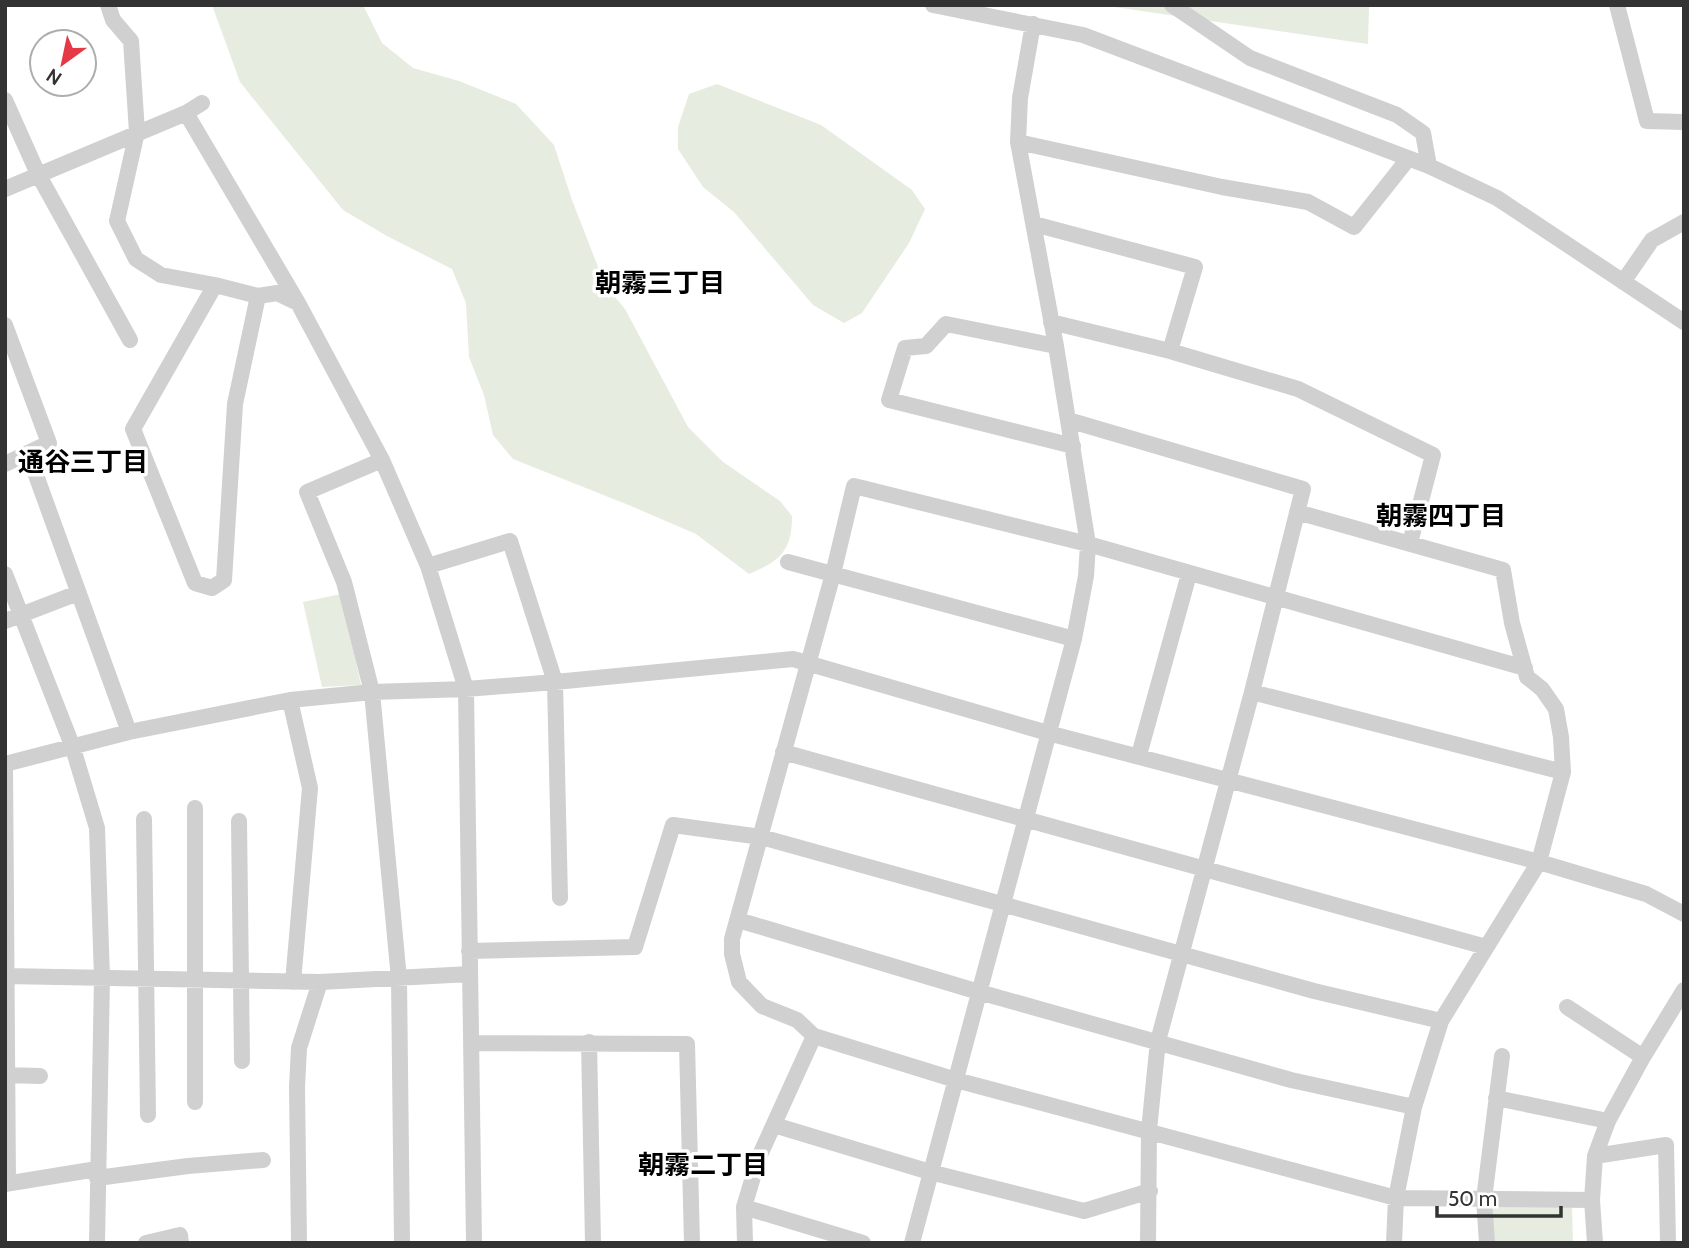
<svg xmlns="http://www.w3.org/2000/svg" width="1689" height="1248" font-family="Cabin,'Noto Sans JP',sans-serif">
<rect width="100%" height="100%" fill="#fff"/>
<!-- green -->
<path fill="#e6ecdf" d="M 212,5 L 363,5 L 382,43 L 413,68 L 459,81 L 516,104 L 554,145 L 572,200 L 605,285 L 625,309 L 688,427 L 723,462 L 780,501 L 792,516 C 792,551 780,561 749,574 L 696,534 L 631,506 L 513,459 L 493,435 L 484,395 L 469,357 L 466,303 L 452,269 L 387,236 L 343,210 L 240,82 Z
M 1101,5 L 1369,5 L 1368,44 Z
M 717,84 L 821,125 L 912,190 L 925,209 L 909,243 L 862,313 L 844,323 L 813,305 L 734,212 L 703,187 L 678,149 L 678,127 L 689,94 Z
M 341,594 L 361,685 L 322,687 L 303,602 Z
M 1490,1205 L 1572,1206 L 1573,1243 L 1492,1243 Z"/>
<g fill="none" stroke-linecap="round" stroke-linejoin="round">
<!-- minor -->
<path stroke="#d0d0d0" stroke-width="16" d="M 108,5 L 113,20 L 131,41 L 137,132 L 117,221 L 136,259 L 161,275 L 215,285 L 258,296 L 277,293 L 298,303 L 382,460 L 428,566 L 466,689 L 474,1243
M 933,5 L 1083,35 L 1429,166 L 1497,198 L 1684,322
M 1172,5 L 1250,58 L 1397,115 L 1423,133 L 1429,166
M 1617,5 L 1647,121 L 1684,122
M 5,100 L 38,174 L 130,340
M 186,113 L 298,303
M 1018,142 L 1222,187 L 1308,202 L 1354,227 L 1408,159
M 5,189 L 186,113 L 202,103
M 1034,224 L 1195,267 L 1170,351
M 1623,282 L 1652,240 L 1684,222
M 215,285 L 133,429 L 195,583 L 212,588 L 224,580 L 235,404 L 258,296
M 1051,322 L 1170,351 L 1298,389 L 1433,455 L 1410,543
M 5,325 L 49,443 L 5,464
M 1056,346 L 946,324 L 926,346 L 905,348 L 889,400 L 1073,446
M 1068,420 L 1303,489 L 1252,692 L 1158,1041 L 1149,1130 L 1148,1243
M 28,453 L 129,732
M 382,460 L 307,492 L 344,582 L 372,692 L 399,979 L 402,1243
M 1297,512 L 1503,570 L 1512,623 L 1527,677 L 1542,689 L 1556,709 L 1561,737 L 1563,772 L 1539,862 L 1441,1021 L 1414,1107 L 1396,1198 L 1394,1243
M 788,562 L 1074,639
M 428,566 L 510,541 L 555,682 L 560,898
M 5,574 L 72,745 L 97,828 L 102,978 L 97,1243
M 5,621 L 78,593
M 1525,668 L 1088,544 L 854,486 L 833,574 L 732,939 L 732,954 L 739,982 L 762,1006 L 797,1020 L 814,1036 L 956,1080 L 1396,1198 L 1592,1200
M 1252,692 L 1563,772
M 290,700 L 310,788 L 293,982
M 783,752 L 1486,947
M 1139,755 L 1189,574
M 5,764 L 129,732 L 290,700 L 372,692 L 466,689 L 555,682 L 793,659 L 1048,733 L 1539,862 L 1646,894 L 1684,914
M 5,764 L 8,1183
M 195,808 L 195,1102
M 144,819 L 148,1115
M 239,821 L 242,1061
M 738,920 L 979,992 L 1291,1080 L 1414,1107
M 469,951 L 635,947 L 673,825 L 761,837 L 1314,991 L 1441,1021
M 5,976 L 320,982 L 470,974
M 1567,1007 L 1643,1057
M 589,1042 L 593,1243
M 472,1043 L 687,1044 L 692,1243
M 5,1075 L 40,1076
M 1496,1098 L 1608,1121
M 774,1125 L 930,1172 L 1084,1211 L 1150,1191
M 1595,1156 L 1666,1145 L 1668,1243
M 97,1178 L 188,1166 L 263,1160
M 5,1184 L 97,1169
M 744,1207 L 863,1243
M 146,1243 L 180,1235 L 181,1243
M 299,1243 L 297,1087 L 299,1048 L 320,982
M 745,1243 L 744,1207 L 759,1157 L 814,1036
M 912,1243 L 1074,639 L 1086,576 L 1088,544 L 1056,346 L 1018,142 L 1020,98 L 1033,24
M 1487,1243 L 1484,1199 L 1502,1056
M 1595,1243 L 1592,1200 L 1595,1156 L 1608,1121 L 1643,1057 L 1684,990"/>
</g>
<g text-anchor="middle" stroke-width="7" stroke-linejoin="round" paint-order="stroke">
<!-- neighbourhood labels -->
<g font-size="26" font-weight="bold" fill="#000" stroke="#fff">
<text x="660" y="292">朝霧三丁目</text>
<text x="83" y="471">通谷三丁目</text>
<text x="1441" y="525">朝霧四丁目</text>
<text x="703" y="1174">朝霧二丁目</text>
</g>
</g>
<!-- border -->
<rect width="1689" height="1248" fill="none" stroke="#333333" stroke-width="14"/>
<!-- north arrow -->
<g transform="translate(63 63) rotate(213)"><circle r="33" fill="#ffffff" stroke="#adadad" stroke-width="2"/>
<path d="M0-5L12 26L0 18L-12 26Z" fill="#e63946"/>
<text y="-10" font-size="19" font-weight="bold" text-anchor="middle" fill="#333333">N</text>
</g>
<!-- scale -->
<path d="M1437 1206v10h124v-10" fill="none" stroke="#333333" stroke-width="3.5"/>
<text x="1448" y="1206" font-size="21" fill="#333333" stroke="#ffffff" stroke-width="5" paint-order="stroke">50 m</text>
</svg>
